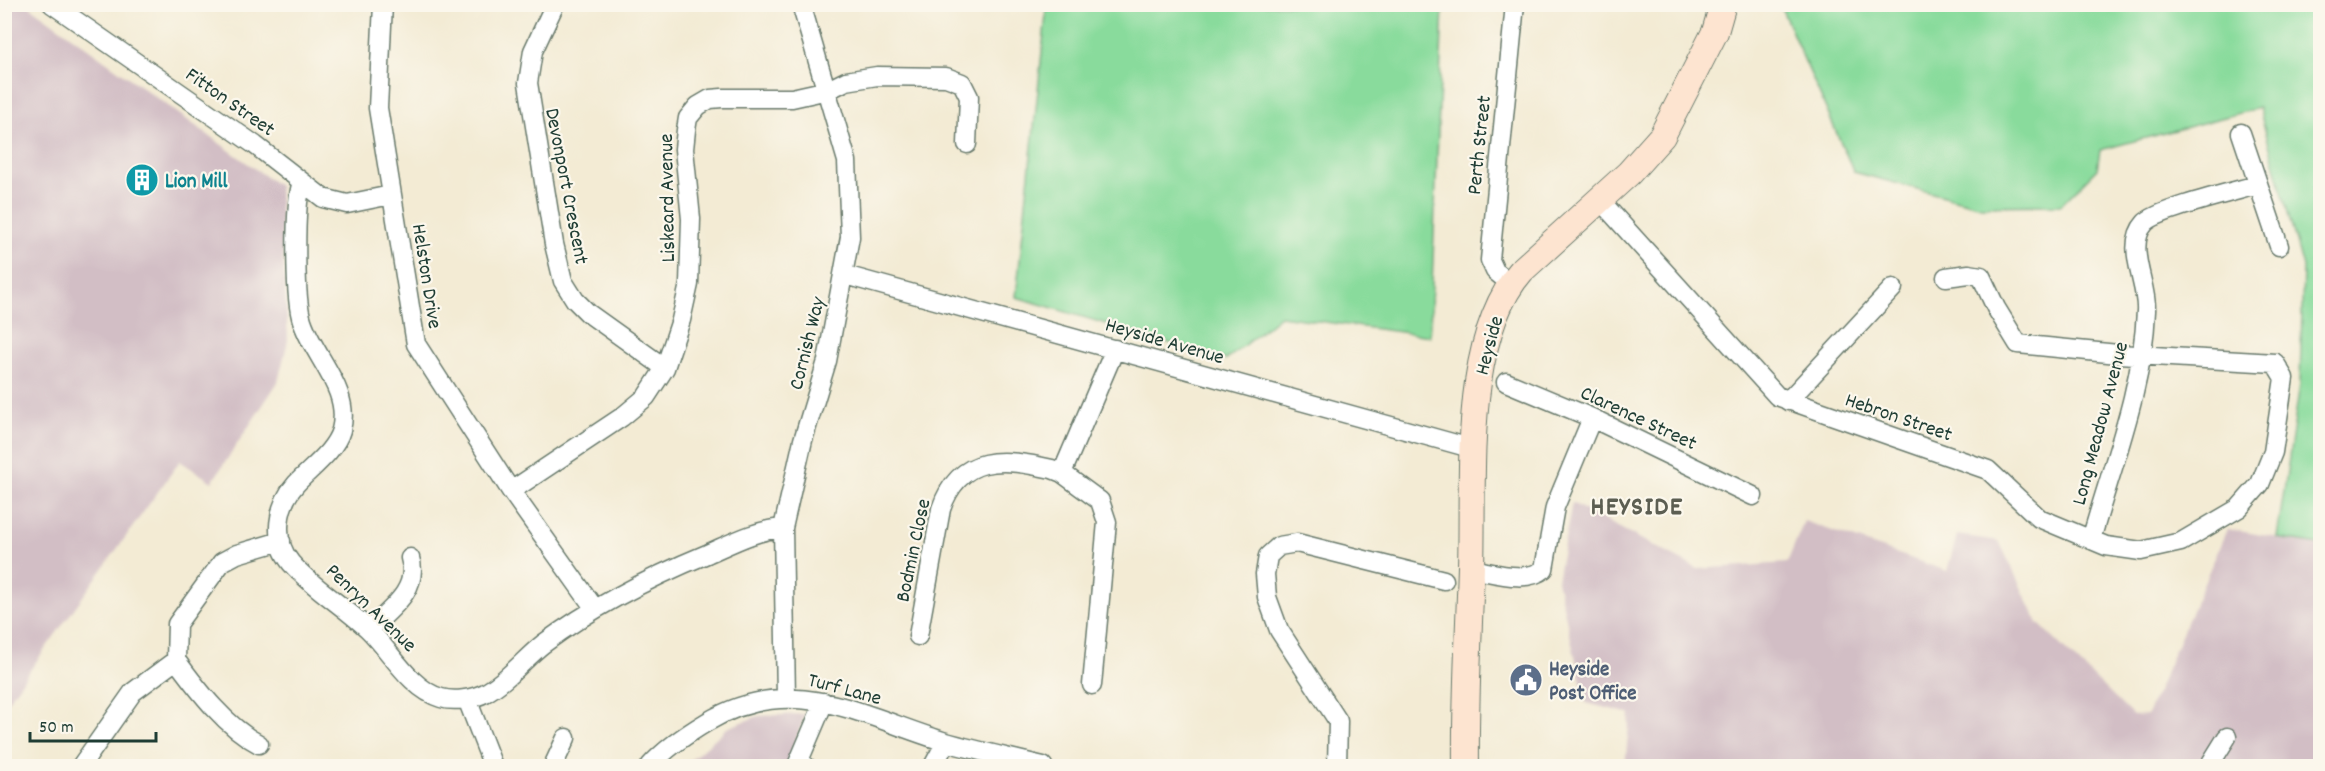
<svg xmlns="http://www.w3.org/2000/svg" width="2325" height="771" font-family="Dekko,sans-serif">
<rect width="100%" height="100%" fill="#fbf7ec"/>
<filter id="ink" filterUnits="userSpaceOnUse"><feTurbulence type="fractalNoise" baseFrequency=".0167" numOctaves="2"/><feDisplacementMap in="SourceGraphic" scale="12" xChannelSelector="R" yChannelSelector="G"/><feConvolveMatrix kernelMatrix="1 2 1 2 8 2 1 2 1" color-interpolation-filters="sRGB"/></filter>
<filter id="wash" filterUnits="userSpaceOnUse"><feTurbulence type="fractalNoise" baseFrequency=".008" numOctaves="4" result="noise"/><feDisplacementMap in="SourceGraphic" scale="24" xChannelSelector="R" yChannelSelector="G"/><feGaussianBlur stdDeviation="1.35" result="paint"/><feColorMatrix in="noise" values="0 0 0 0 0 0 0 0 0 0 0 0 0 0 0 0 0 1.4 0 .05"/><feComposite in="paint" operator="in"/></filter>
<g filter="url(#wash)">
<rect width="100%" height="100%" fill="#f3ebd4"/>
<!-- industrial -->
<path fill="#d2bec5" d="M 28,5 L 279,186 L 288,340 L 278,382 L 212,482 L 180,461 L 5,705 L 4,5 Z
M 1572,503 L 1698,569 L 1787,563 L 1804,521 L 1947,571 L 1957,535 L 1999,541 L 2038,623 L 2133,716 L 2147,715 L 2227,529 L 2320,545 L 2320,766 L 1625,766 L 1630,714 L 1586,703 L 1557,580 Z
M 805,714 L 787,766 L 684,766 L 727,728 L 758,716 Z"/>
<!-- green -->
<path fill="#89db9c" stroke="#548c68" stroke-width="1.5" d="M 1047,5 L 1443,5 L 1430,336 L 1280,316 L 1226,360 L 1016,297 Z
M 1780,5 L 2320,5 L 2320,545 L 2277,538 L 2300,384 L 2303,267 L 2259,108 L 2100,150 L 2097,169 L 2061,205 L 1981,206 L 1854,172 Z"/>
</g>
<g filter="url(#ink)">
<g fill="none" stroke-linecap="round" stroke-linejoin="round">
<!-- minor casing -->
<g stroke="#697a6c" stroke-width="21">
<path id="minor" d="M 52,4 L 255,145 L 323,198 L 347,204 L 391,195
M 383,4 L 378,108 L 416,344 L 511,491 L 595,609
M 555,4 L 533,51 L 528,83 L 554,244 L 563,281 L 575,300 L 588,313 L 665,368
M 2241,133 L 2279,246
M 302,182 C 294,203 295,294 301,317 C 311,355 352,388 341,430 C 335,451 311,468 296,484 C 277,505 272,540 291,563 C 313,588 344,606 368,629 C 390,650 410,689 441,698 C 454,702 473,699 485,693 C 507,681 524,659 543,644 C 594,606 649,578 707,554 C 732,543 756,530 783,528
M 1598,198 L 1777,396 L 1988,470 L 2039,518 L 2106,546 L 2141,551 L 2181,542 L 2239,508 L 2260,484 L 2273,452 L 2284,378 L 2275,363 L 2118,354 L 2018,344 L 1996,308 L 1981,276 L 1969,274 L 1946,277
M 845,275 L 1474,449
M 1510,283 L 1495,271 L 1490,260 L 1515,4
M 1506,382 L 1592,418 L 1753,496
M 1788,401 L 1893,288
M 1062,473 L 1115,349
M 511,491 L 622,417 L 646,397 L 665,368 L 681,320 L 689,284 L 691,219 L 684,149 L 686,130 L 688,118 L 698,106 L 710,99 L 722,98 L 792,98 L 828,90 L 846,81 L 877,76 L 946,77 L 962,83 L 969,97 L 967,144
M 2091,540 C 2112,465 2143,389 2146,311 C 2148,284 2124,246 2145,223 C 2156,210 2236,191 2257,185
M 1471,569 C 1492,572 1527,584 1544,569 L 1555,507 L 1592,418
M 369,630 C 389,610 420,590 410,558
M 918,636 L 941,509 C 960,453 1003,458 1052,469 L 1062,473 L 1100,501 L 1107,522 L 1092,685
M 176,660 C 198,690 226,727 259,744
M 786,697 L 783,528 L 803,440 L 827,361 L 850,237 L 847,161 L 801,4
M 467,699 L 493,766
M 81,766 L 133,692 L 176,660 L 177,624 L 222,562 L 237,554 L 281,541
M 553,766 L 566,738
M 650,766 C 665,749 687,734 707,722 C 793,671 861,716 946,742 C 978,751 1011,758 1043,766
M 806,766 L 798,763 L 824,702
M 933,766 L 946,742
M 1337,766 L 1338,721 L 1279,630 L 1267,597 L 1265,574 L 1268,556 L 1279,546 L 1297,543 L 1444,580
M 2209,766 L 2227,737"/>
</g>
<!-- secondary casing -->
<g stroke="#697a6c" stroke-width="28">
<path id="secondary" d="M 1466,766 C 1465,700 1469,632 1471,566 C 1474,478 1461,339 1522,270 L 1629,173 L 1662,136 L 1715,32 L 1723,4"/>
</g>
<!-- minor -->
<use href="#minor" stroke="#fff" stroke-width="18"/>
<!-- secondary -->
<use href="#secondary" stroke="#fde4d0" stroke-width="26"/>
</g>
</g>
<!-- icons -->
<defs>
<g id="building-disc" transform="scale(1.725)"><circle r="9.5" fill="#0f9aa8" stroke="#fbf7ec"/><path d="M-4-6H4V6H1V3H-1V6H-4ZM-2.5-4.3h1.7v1.8h-1.7ZM.8-4.3h1.7v1.8H.8ZM-2.5-1h1.7V.8h-1.7ZM.8-1h1.7V.8H.8Z" fill="#fff"/></g>
<g id="civic-disc" transform="scale(1.725)"><circle r="9.5" fill="#5c6f8a" stroke="#fbf7ec"/><path d="M-.6-6.5H3V-4.5H.6V-3L4-1V1h2V6H-6V1h2V-1L-.6-3ZM-1.2 2.5V6h2.4V2.5Z" fill="#fff"/></g>
</defs>
<g fill-rule="evenodd">
<use href="#building-disc" x="142" y="180"/>
<use href="#civic-disc" x="1526" y="680"/>
</g>
<g text-anchor="middle" stroke-width="4.5" stroke-linejoin="round" paint-order="stroke">
<!-- street labels -->
<g font-size="21" fill="#1f3d34" stroke="#fbf7ec">
<text transform="translate(231 101) rotate(35)" y="7">Fitton Street</text>
<text transform="translate(1478 145) rotate(-84)" y="7">Perth Street</text>
<text transform="translate(568 186) rotate(79)" y="7">Devonport Crescent</text>
<text transform="translate(666 198) rotate(-91)" y="7">Liskeard Avenue</text>
<text transform="translate(428 276) rotate(81)" y="7">Helston Drive</text>
<text transform="translate(1165 340) rotate(16)" y="7">Heyside Avenue</text>
<text transform="translate(806 343) rotate(-76)" y="7">Cornish Way</text>
<text transform="translate(1488 345) rotate(-75)" y="7">Heyside</text>
<text transform="translate(1899 416) rotate(19)" y="7">Hebron Street</text>
<text transform="translate(1639 417) rotate(25)" y="7">Clarence Street</text>
<text transform="translate(2099 423) rotate(-75)" y="7">Long Meadow Avenue</text>
<text transform="translate(912 550) rotate(-78)" y="7">Bodmin Close</text>
<text transform="translate(372 607) rotate(44)" y="7">Penryn Avenue</text>
<text transform="translate(845 688) rotate(15)" y="7">Turf Lane</text>
</g>
<!-- culture labels -->
<g font-size="21" font-weight="bold" fill="#0d838f" stroke="#fbf7ec" text-anchor="start">
<text x="165" y="187">Lion Mill</text>
</g>
<!-- service labels -->
<g font-size="21" font-weight="bold" fill="#4e5e75" stroke="#fbf7ec" text-anchor="start">
<text x="1549" y="675">Heyside<tspan x="1549" dy="24">Post Office</tspan></text>
</g>
<!-- district labels -->
<g font-size="27" font-weight="bold" letter-spacing="1.5" fill="#5c5e52" stroke="#fbf7ec">
<text x="1637" y="514">HEYSIDE</text>
</g>
</g>
<!-- margin -->
<rect width="2325" height="771" fill="none" stroke="#fbf7ec" stroke-width="24"/>
<!-- scale -->
<path d="M30 732v9h126v-9" fill="none" stroke="#1f3d34" stroke-width="3"/>
<text x="39" y="732" font-size="18" fill="#1f3d34" stroke="#fbf7ec" stroke-width="4.5" paint-order="stroke">50 m</text>
</svg>
